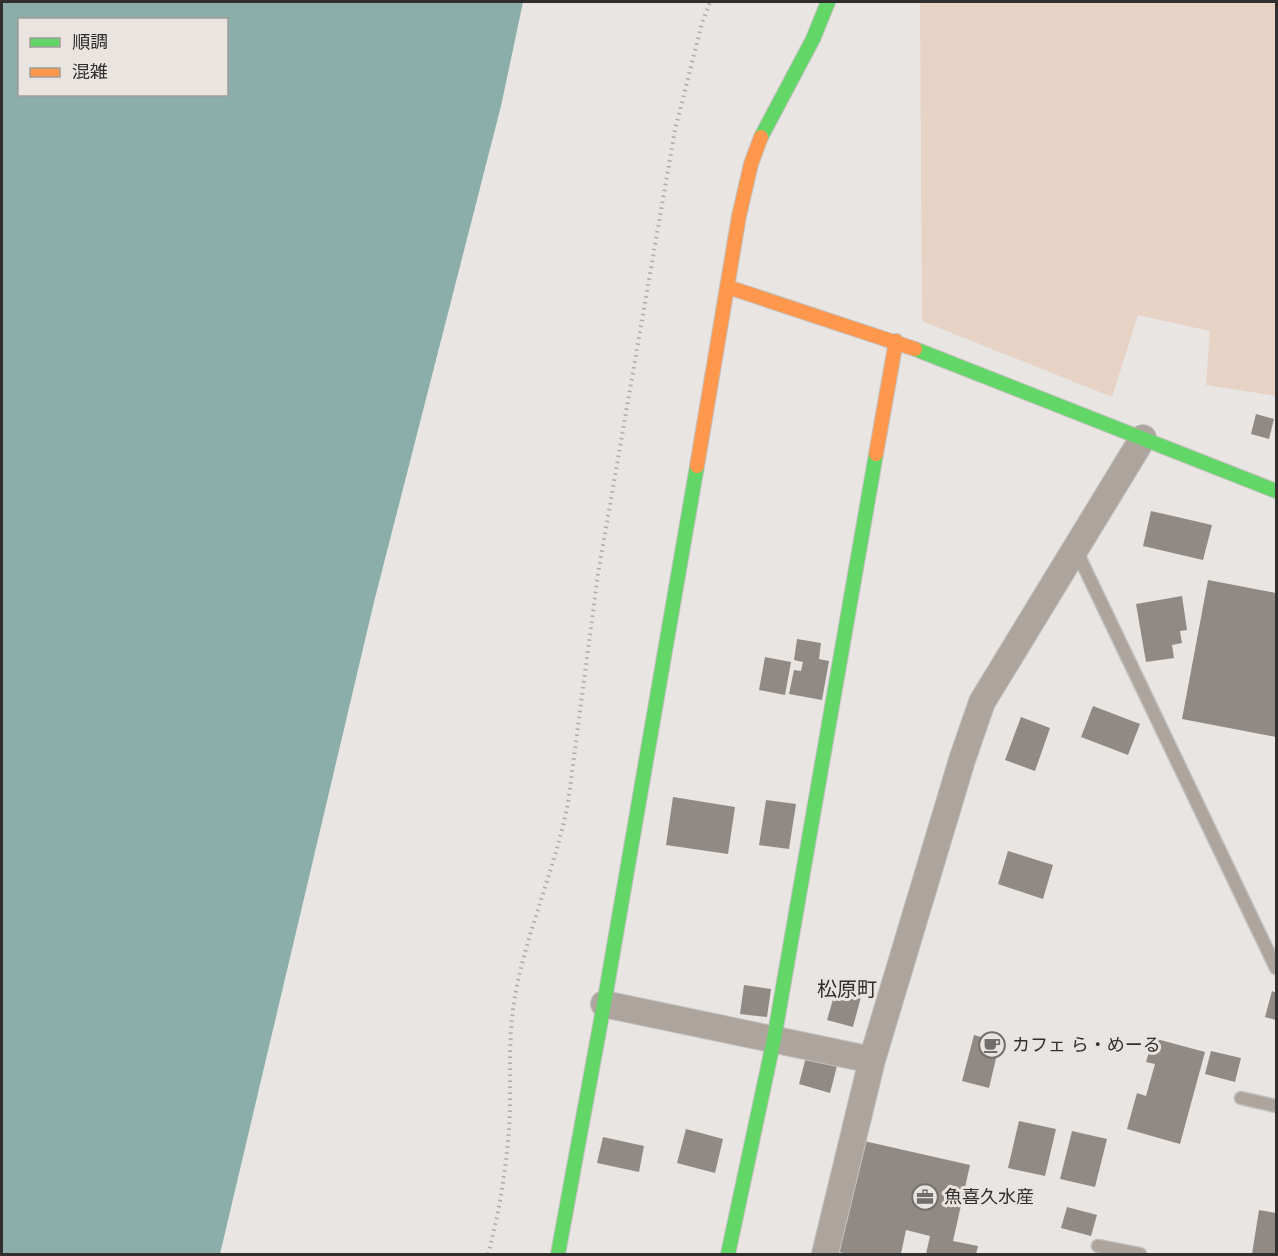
<svg xmlns="http://www.w3.org/2000/svg" width="1278" height="1256" font-family="Poppins,'Noto Sans JP',sans-serif">
<rect width="100%" height="100%" fill="#e8e5e2"/>
<!-- green -->
<path fill="#e6d3c5" d="M 920,2 L 1276,2 L 1276,396 L 1206,385 L 1210,331 L 1138,315 L 1112,397 L 922,321 Z"/>
<!-- water -->
<path fill="#8baeab" fill-rule="evenodd" d="M 2,2 L 523,2 L 501,106 L 374,602 L 220,1254 L 2,1254 ZM 20,20 L 226,20 L 226,94 L 20,94 Z"/>
<!-- building -->
<path fill="#918a84" d="M 1256,414 L 1274,419 L 1269,439 L 1251,434 Z
M 1151,511 L 1212,525 L 1203,560 L 1143,546 Z
M 1208,580 L 1276,593 L 1276,737 L 1182,719 Z
M 1182,596 L 1187,630 L 1180,631 L 1182,643 L 1172,645 L 1174,658 L 1146,662 L 1136,604 Z
M 797,639 L 821,643 L 819,659 L 829,661 L 822,700 L 789,694 L 794,670 L 801,671 L 803,662 L 794,660 Z
M 765,657 L 791,662 L 785,695 L 759,690 Z
M 1093,706 L 1140,724 L 1128,755 L 1081,737 Z
M 1021,717 L 1050,728 L 1035,771 L 1005,760 Z
M 673,797 L 735,807 L 728,854 L 666,845 Z
M 766,800 L 796,804 L 789,849 L 759,845 Z
M 1008,851 L 1053,865 L 1043,899 L 998,884 Z
M 744,985 L 771,989 L 767,1017 L 740,1014 Z
M 837,986 L 862,993 L 853,1027 L 827,1020 Z
M 1272,991 L 1276,993 L 1276,1020 L 1265,1017 Z
M 974,1035 L 1000,1042 L 989,1088 L 962,1081 Z
M 1153,1038 L 1205,1052 L 1180,1144 L 1127,1129 L 1137,1093 L 1146,1096 L 1155,1064 L 1146,1062 Z
M 1211,1051 L 1241,1058 L 1235,1082 L 1205,1074 Z
M 806,1057 L 837,1066 L 830,1093 L 799,1084 Z
M 1019,1121 L 1056,1129 L 1045,1176 L 1008,1168 Z
M 686,1129 L 723,1139 L 715,1173 L 677,1163 Z
M 1072,1131 L 1107,1139 L 1095,1187 L 1060,1179 Z
M 603,1137 L 644,1146 L 639,1172 L 597,1163 Z
M 864,1141 L 970,1165 L 953,1241 L 978,1246 L 976,1254 L 926,1254 L 930,1236 L 906,1230 L 901,1254 L 847,1254 L 839,1252 Z
M 1067,1207 L 1097,1215 L 1091,1236 L 1061,1228 Z
M 1259,1210 L 1276,1213 L 1276,1254 L 1252,1254 Z"/>
<g fill="none" stroke-linecap="round" stroke-linejoin="round">
<!-- lane casing -->
<g stroke="#c3c1bf" stroke-width="15">
<path id="lane" d="M 1076,550 L 1276,968
M 1241,1098 L 1276,1106
M 1098,1246 L 1140,1254"/>
</g>
<!-- street casing -->
<g stroke="#c3c1bf" stroke-width="28">
<path id="street" d="M 604,1004 L 872,1060
M 825,1254 L 872,1060 L 962,760 L 982,702 L 1143,438"/>
</g>
<!-- fast casing -->
<g stroke="#c3c1bf" stroke-width="16">
<path id="fast" d="M 761,137 L 813,39 L 828,2
M 915,349 L 1276,491
M 558,1254 L 604,1004 L 697,466
M 728,1254 L 774,1039 L 876,454"/>
</g>
<!-- slow casing -->
<g stroke="#c3c1bf" stroke-width="16">
<path id="slow" d="M 728,287 L 915,349
M 876,454 L 896,341
M 697,466 L 739,216 L 751,164 L 761,137"/>
</g>
<!-- path -->
<path stroke="#b1aaa6" stroke-width="4" stroke-dasharray="1.5 4.5" stroke-linecap="butt" d="M 488,1254 C 499,1214 506,1170 509,1129 C 512,1085 507,1039 515,996 C 527,930 555,869 568,803 L 598,574 L 675,130 L 702,23 L 710,2"/>
<!-- lane -->
<use href="#lane" stroke="#ada49d" stroke-width="12"/>
<!-- street -->
<use href="#street" stroke="#ada49d" stroke-width="26"/>
<!-- fast -->
<use href="#fast" stroke="#63d668" stroke-width="14"/>
<!-- slow -->
<use href="#slow" stroke="#ff974d" stroke-width="14"/>
</g>
<!-- icons -->
<defs>
<g id="cafe-ring" transform="scale(1.35)"><circle r="9.5" fill="#eae4e0" stroke="#716f6c" stroke-width="1.5"/><path d="M-5.5-4.5H6V0H3Q3 3.5 0 3.5H-2.5Q-5.5 3.5-5.5 0ZM3-3.2v2h1.7v-2ZM-6 4.5H4V6H-6Z" fill="#716f6c"/></g>
<g id="office-ring" transform="scale(1.35)"><circle r="9.5" fill="#eae4e0" stroke="#716f6c" stroke-width="1.5"/><path d="M-6-3h4V-5.5h4V-3h4V5H-6ZM-1-4.5V-3h2v-1.5ZM-6 0V1H6V0Z" fill="#716f6c"/></g>
</defs>
<g fill-rule="evenodd">
<use href="#cafe-ring" x="992" y="1045"/>
<use href="#office-ring" x="925" y="1197"/>
</g>
<g text-anchor="middle" stroke-width="6" stroke-linejoin="round" paint-order="stroke">
<!-- poi labels -->
<g font-size="18" fill="#312f2d" stroke="#eae4e0" text-anchor="start">
<text x="1012" y="1051">カフェ ら・めーる</text>
<text x="944" y="1203">魚喜久水産</text>
</g>
<!-- neighbourhood labels -->
<g font-size="20" fill="#312f2d" stroke="#eae4e0">
<text x="847" y="996">松原町</text>
</g>
</g>
<!-- border -->
<rect width="1278" height="1256" fill="none" stroke="#312f2d" stroke-width="6"/>
<!-- legend -->
<rect x="18" y="18" width="210" height="78" fill="#eae4e0" stroke="#a09c98" stroke-width="1.5"/>
<rect x="30" y="38" width="30" height="9" fill="#63d668" stroke="#a09c98" stroke-width="1.5"/>
<text x="72" y="48" font-size="18" fill="#312f2d">順調</text>
<rect x="30" y="68" width="30" height="9" fill="#ff974d" stroke="#a09c98" stroke-width="1.5"/>
<text x="72" y="78" font-size="18" fill="#312f2d">混雑</text>
</svg>
